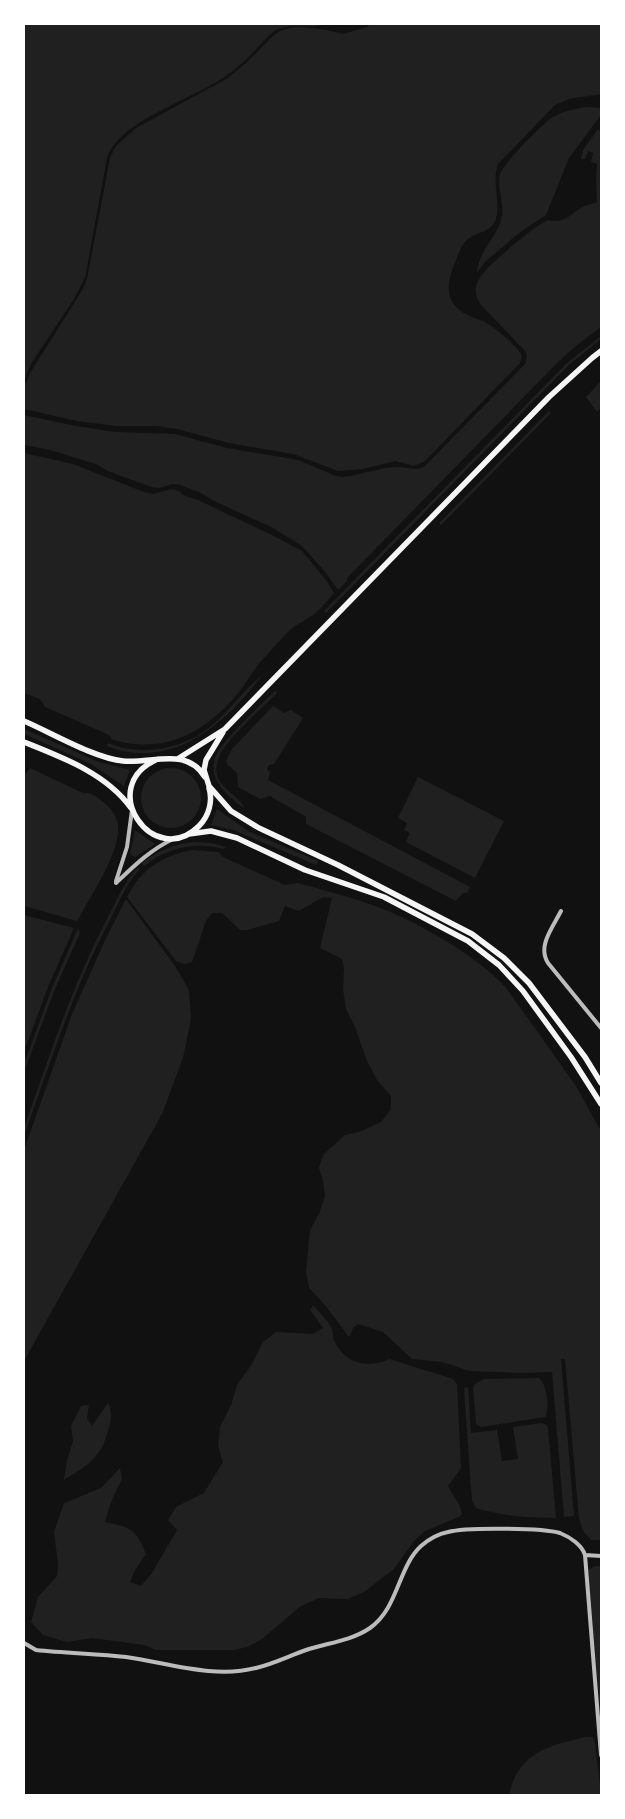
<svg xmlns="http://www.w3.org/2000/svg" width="625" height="1819" font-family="Lato,sans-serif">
<rect width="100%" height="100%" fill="#111"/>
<!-- green -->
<path fill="#202020" d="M 24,24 L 326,24 C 311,29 295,22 278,29 C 270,33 264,41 258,47 C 249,57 239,67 227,75 C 196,99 120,119 107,158 L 85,278 L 74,299 L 31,364 L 24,381 Z
M 370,24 L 601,24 L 601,94 L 569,99 L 555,105 L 498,164 C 491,184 502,204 495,221 C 490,233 475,232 467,240 C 461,245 459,253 456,260 C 447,282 442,303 468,315 C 473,318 478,319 483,321 C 493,326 518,346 522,356 L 520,363 L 425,461 L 414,466 L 395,461 L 363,469 L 338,471 L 293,454 L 229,443 L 177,429 L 156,426 L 116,426 L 77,421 L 24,409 L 24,388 L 30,373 L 83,289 L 87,279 L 110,158 L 116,146 L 136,128 L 228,78 L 246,63 L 272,37 L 280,31 L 293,27 L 302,27 L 327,30 L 343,34 L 367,27 Z
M 586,107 L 601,108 L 601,115 L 569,158 L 546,215 L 519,233 L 486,261 L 477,272 C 479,251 496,238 501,220 C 506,204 496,189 500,174 C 503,164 543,123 553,117 C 563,111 575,109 586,107 Z
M 598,129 L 601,133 L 601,327 L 576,346 L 558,362 L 347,578 L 347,581 L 338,590 L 326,573 L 302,546 L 273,528 L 212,500 L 201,493 L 180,485 L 173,484 L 159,488 L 151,487 L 108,471 L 96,464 L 50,450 L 24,445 L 24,415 L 76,426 L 115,432 L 175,434 L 227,448 L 298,460 L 336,476 L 343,477 C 362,475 380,467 398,467 C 408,467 414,471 424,467 L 525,364 L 527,356 L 525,351 L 481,305 C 465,284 490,266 503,254 C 517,241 531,230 547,220 C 567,224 570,213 585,206 C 589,204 594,204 597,202 L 596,182 L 597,164 L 591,162 L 593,153 L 588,151 L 585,159 L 581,159 L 583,150 Z
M 601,336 L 601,339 L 569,365 L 326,613 L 324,611 L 567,363 Z
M 601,381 L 601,407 L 597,412 L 586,397 Z
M 549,411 L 551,413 L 441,525 L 439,523 Z
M 24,453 L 73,464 L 144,492 L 153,494 L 172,489 L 179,491 L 185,496 L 198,500 L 272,535 L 302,551 L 326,580 L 334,593 C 327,601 321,609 313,615 C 306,620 297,624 290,630 C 281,638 273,649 264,658 C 254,668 248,681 239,692 C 206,732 164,756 111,739 L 111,737 L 105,733 L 45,707 L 40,699 L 24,693 Z
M 262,675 C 227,723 171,772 107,746 L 108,743 C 141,757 183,749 210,727 C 229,711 244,690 262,675 Z
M 275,691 L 277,693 C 262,708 227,738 219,757 C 216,764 215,773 219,780 C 224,790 242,799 244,808 C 234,801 223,792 217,781 C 213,774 213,765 215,758 C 222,740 260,706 275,691 Z
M 273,706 L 284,713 L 291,710 L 303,718 L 274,764 L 269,765 L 267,769 L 270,772 L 268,780 L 470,887 L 467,893 L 463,893 L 456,901 L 306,824 L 306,817 L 270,796 L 260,799 L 238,787 L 237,773 L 227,764 L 226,760 L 232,749 Z
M 24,729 L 99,762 L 130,770 L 124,786 L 91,764 L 24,734 Z
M 30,768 L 83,793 C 91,792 97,797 103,802 C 111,808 116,815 118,825 C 121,852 90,897 77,921 L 24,906 L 24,776 Z
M141 798a30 30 0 1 1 60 0a30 30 0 1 1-60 0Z
M 418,777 L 504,821 L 475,878 L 406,842 L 410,833 L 404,830 L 407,823 L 398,818 Z
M 217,809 L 248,831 L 318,861 L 316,865 L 233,830 L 211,825 Z
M 135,830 L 155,844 L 135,857 L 130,854 Z
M 194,842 L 211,843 L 226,847 L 223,849 C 195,841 166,848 144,866 L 142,863 C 157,851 175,844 194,842 Z
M 193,850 L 218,852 L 223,857 L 285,885 L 298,883 C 323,890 350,897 375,906 C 413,919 481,958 507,989 L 576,1086 L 601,1131 L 601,1540 L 591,1540 L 583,1531 L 579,1519 L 565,1359 L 561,1359 L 574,1516 L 564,1517 L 552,1372 L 521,1373 L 470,1371 L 442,1362 L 412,1359 L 383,1332 L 358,1324 L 353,1328 L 349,1337 L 324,1304 L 309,1288 L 306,1271 L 310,1230 L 319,1214 L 325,1196 L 323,1180 L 319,1168 L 323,1155 L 345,1135 L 359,1132 L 381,1122 L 391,1109 L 391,1096 L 377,1080 L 367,1061 L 355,1027 L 346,1009 L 343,989 L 344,969 L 342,959 L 320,948 L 332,898 L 323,897 L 299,911 L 285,906 L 279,921 L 247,930 L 240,930 L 222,913 L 212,913 L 206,921 L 192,962 L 184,964 L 176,961 L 127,897 C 141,869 163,855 193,850 Z
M 138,867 L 140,869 C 126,884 118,904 109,922 C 73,990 50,1064 24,1136 L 24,1128 C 49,1057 72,986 107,919 C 116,902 124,882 138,867 Z
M 126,899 L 175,966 L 189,990 L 191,1019 L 183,1058 L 162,1114 L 24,1361 L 24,1150 L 72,1014 L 107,936 Z
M 24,915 L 74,928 L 48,987 L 24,1052 Z
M 78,928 L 80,933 L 55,989 L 24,1072 L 24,1064 L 52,988 Z
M 313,1305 C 319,1312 327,1319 331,1327 C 334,1331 332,1338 335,1342 C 345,1364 369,1369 389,1359 L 453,1379 L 457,1384 L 461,1468 L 448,1486 C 453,1498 460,1501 462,1514 L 459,1517 L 425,1531 L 414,1541 L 394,1569 L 364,1592 L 348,1599 L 319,1598 L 301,1606 L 262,1639 L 247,1647 L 234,1650 L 156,1650 L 144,1645 L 92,1638 L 67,1642 L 43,1635 L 31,1622 L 38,1597 L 57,1576 L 58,1564 L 54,1532 L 64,1503 L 101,1488 L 120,1468 L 122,1479 L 111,1502 L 105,1522 C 130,1527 136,1529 146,1554 L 135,1570 L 130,1582 L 141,1586 L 152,1573 L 177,1530 L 168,1520 L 176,1507 L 204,1493 L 223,1462 L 218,1446 L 220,1427 L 231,1405 L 237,1385 L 252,1364 L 263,1342 L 276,1332 L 313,1334 L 323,1328 L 310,1310 Z
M 539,1378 C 547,1384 550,1409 545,1417 L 481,1427 L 476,1424 L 473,1388 L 475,1384 L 484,1379 Z
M 468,1387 L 471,1433 L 497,1430 L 502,1461 L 518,1459 L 513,1427 L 542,1423 L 547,1425 L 548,1428 L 556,1518 C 529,1518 502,1516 476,1508 L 472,1500 L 471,1489 L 464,1388 Z
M 108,1403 C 113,1412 111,1421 108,1431 C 100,1459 88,1465 64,1480 L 67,1460 L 73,1441 L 71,1426 L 81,1406 L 89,1405 L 87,1418 L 92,1426 Z
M 595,1566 L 601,1566 L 601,1721 L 588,1570 Z
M 585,1737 L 593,1737 L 595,1743 L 601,1795 L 509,1795 C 518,1753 548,1746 585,1737 Z"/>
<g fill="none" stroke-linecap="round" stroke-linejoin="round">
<!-- minor -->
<path stroke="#bcbcbc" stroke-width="4" d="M 116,881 L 127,847 L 132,810
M 116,883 C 134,866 150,850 173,839
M 561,911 C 553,927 537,946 548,963 L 601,1028
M 585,1555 L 601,1556
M 24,1643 L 36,1650 C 65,1653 96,1654 126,1657 C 168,1663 214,1679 256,1668 C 273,1664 289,1656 306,1650 C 327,1643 351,1641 370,1628 C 398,1609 398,1567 421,1546 C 429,1539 438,1534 448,1532 C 466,1527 543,1528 560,1533 C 570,1537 582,1545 585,1555 L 601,1755"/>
<!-- secondary -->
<path stroke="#f5f5f5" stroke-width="5.5" d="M 24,721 C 52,733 94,758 123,761 C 152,764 186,746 205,777
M 223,732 L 206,760 L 204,770 L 209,786 L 231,811 L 259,828 L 338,865 L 472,934 L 504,958 L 529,983 L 585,1057 L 601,1083
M 24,742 C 62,757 107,774 131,808
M 179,758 L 225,729 L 549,397 L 592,358 L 601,351
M 158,759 C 94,786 154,871 199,826 C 209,816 213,801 209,788
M 189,834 L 211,831 L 237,838 L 305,870 L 384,897 L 468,941 L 499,965 L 523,991 L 571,1057 L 601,1104"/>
</g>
<!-- border -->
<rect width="625" height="1819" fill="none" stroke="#ffffff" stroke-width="50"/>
</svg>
